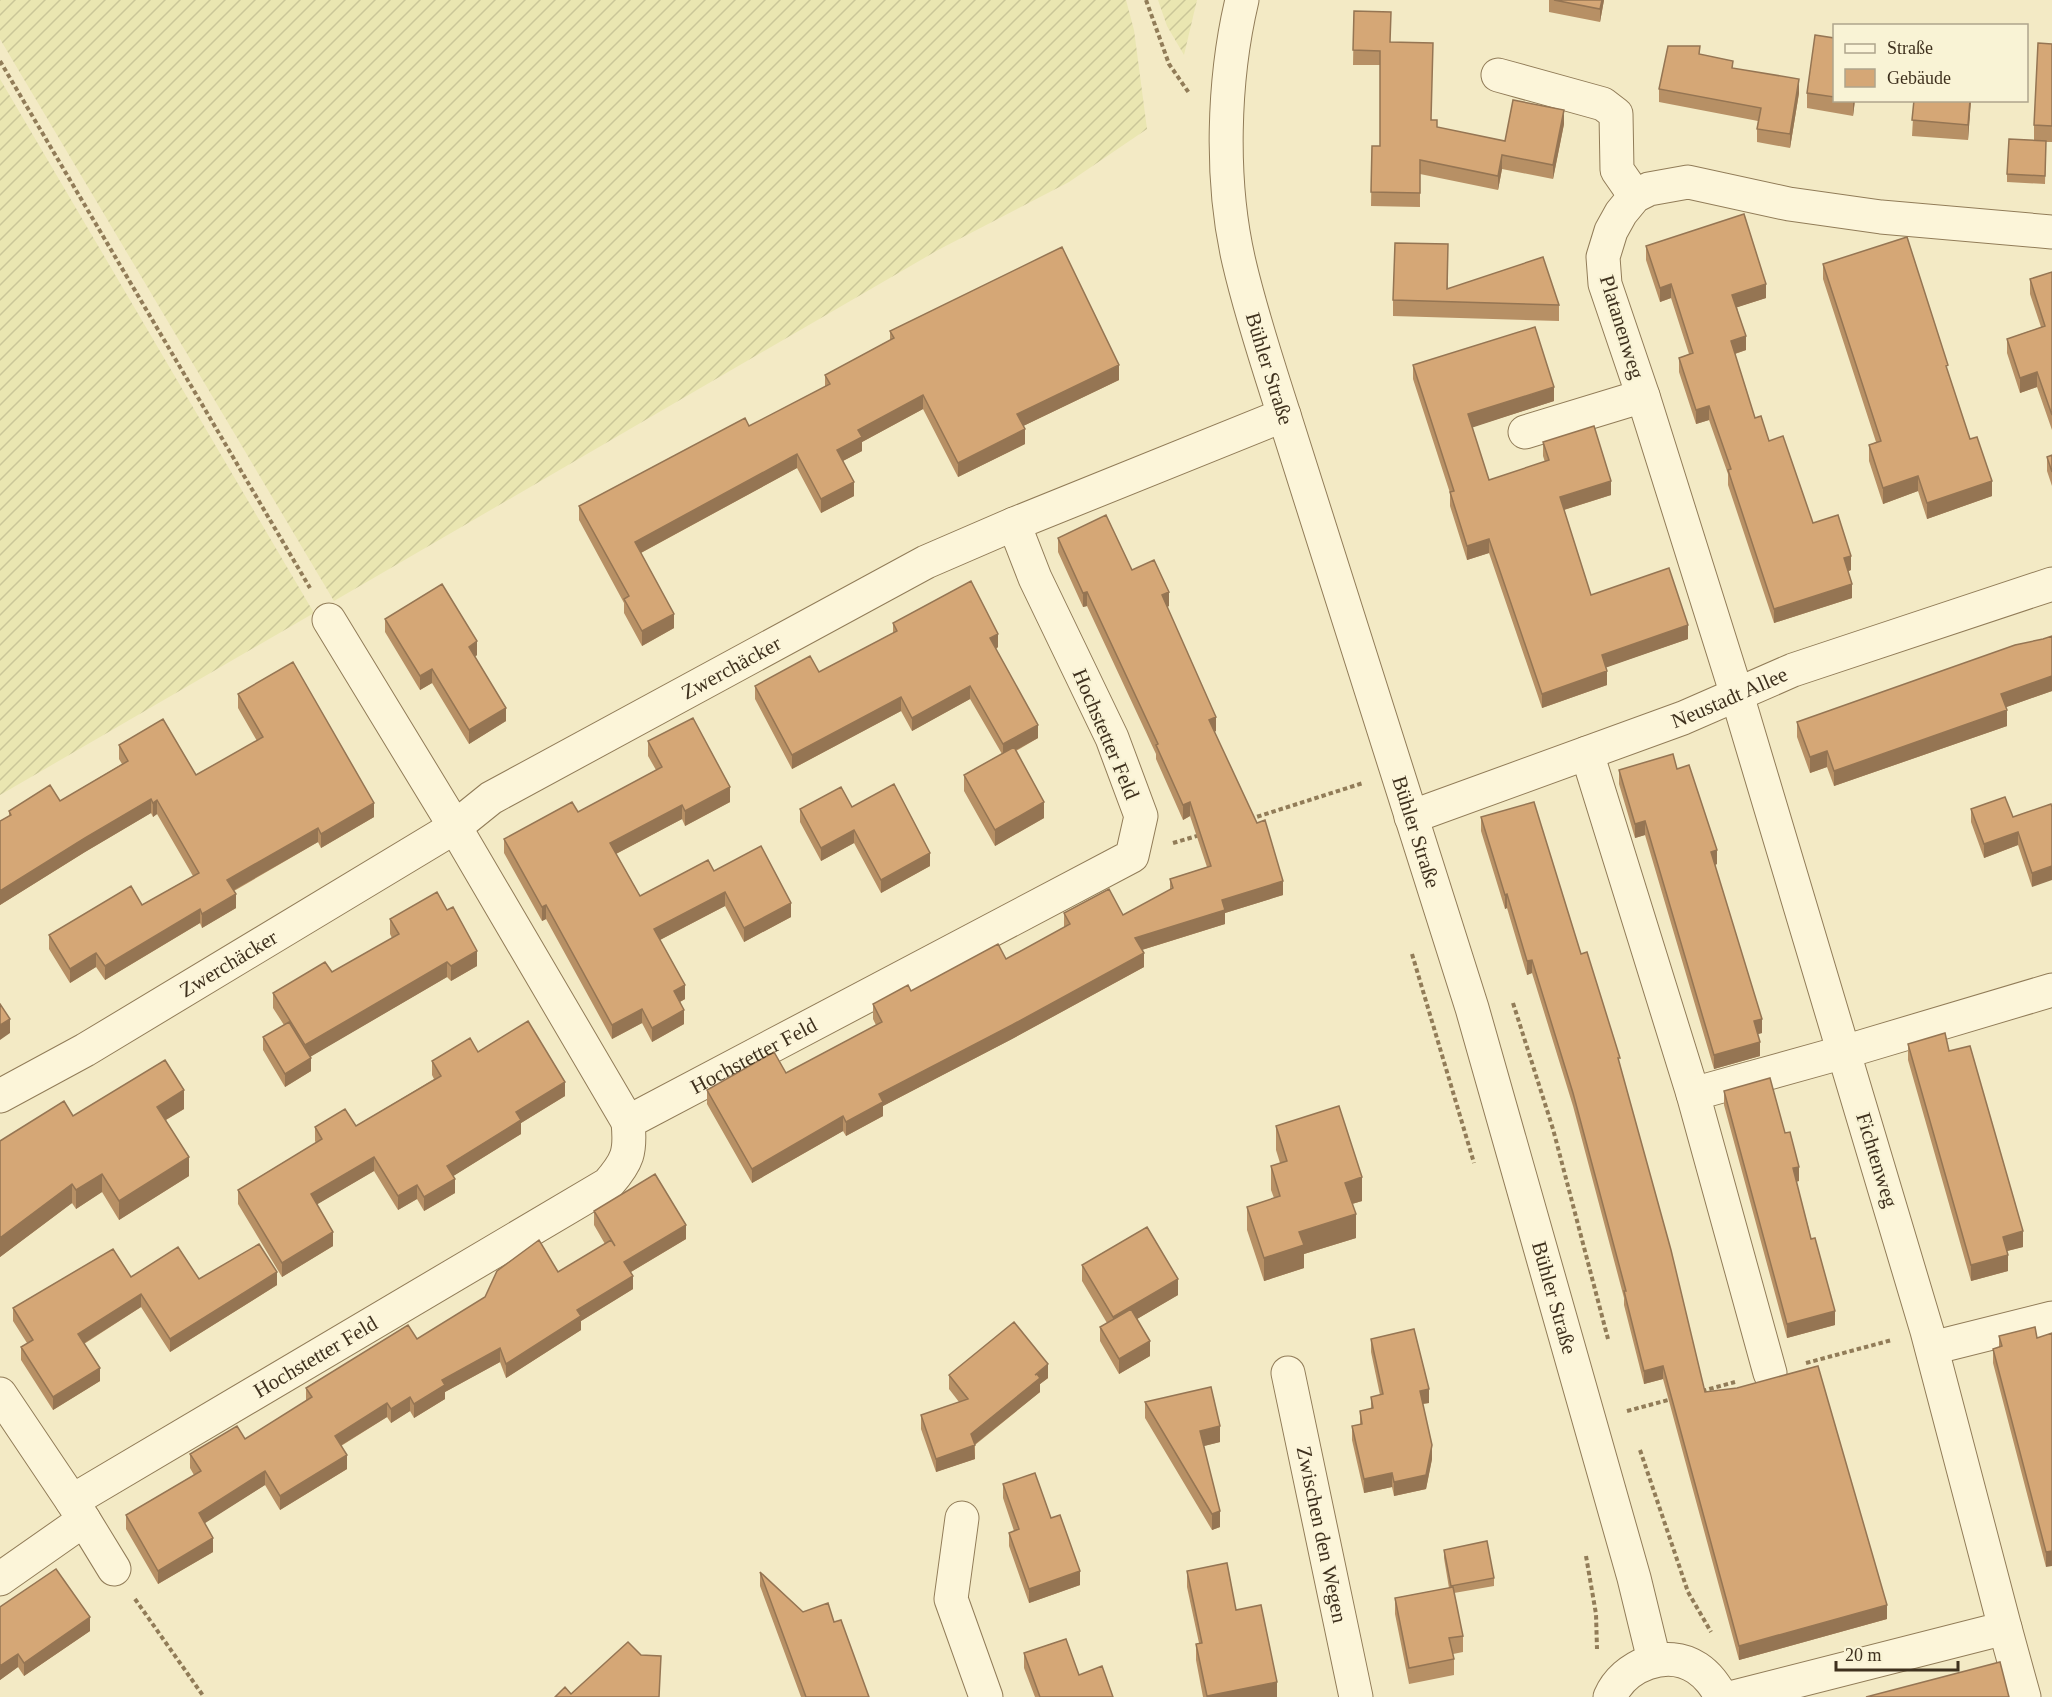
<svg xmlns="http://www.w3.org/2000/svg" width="2052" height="1697" font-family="Georgia,serif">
<defs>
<pattern id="farmland-furrows" width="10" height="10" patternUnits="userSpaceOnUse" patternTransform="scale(1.5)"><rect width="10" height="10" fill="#eae6b1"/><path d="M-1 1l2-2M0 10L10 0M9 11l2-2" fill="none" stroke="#cac698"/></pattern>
</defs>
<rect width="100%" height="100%" fill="#f3eac5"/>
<!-- farmland -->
<path fill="url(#farmland-furrows)" d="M 0,0 L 1126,0 L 1134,30 L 1147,129 L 1069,182 L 938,250 L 334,601 L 0,39 Z
M 1158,0 L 1197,0 L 1184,55 L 1167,26 Z
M 0,79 L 314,613 L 0,795 Z"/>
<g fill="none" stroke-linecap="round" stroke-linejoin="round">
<!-- minor casing -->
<g stroke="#917c58" stroke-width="35">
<g id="minor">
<path id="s1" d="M 1242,0 C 1223,80 1220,181 1239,262 C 1251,314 1268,365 1284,415 L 1472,1008 L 1634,1578 L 1654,1660"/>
<path d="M 1498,75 L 1603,104 L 1616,114 L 1617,170 L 1635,196"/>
<path d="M 1525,432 L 1643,396"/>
<path d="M 329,620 L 455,827 L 628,1122"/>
<path d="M 1587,753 L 1693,1094"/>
<path id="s2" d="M 1411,817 L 1683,718 L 1793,670 L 2052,584"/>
<path id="s3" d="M 0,1096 L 85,1050 L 455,827 L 491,798 L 926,562 L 1014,524"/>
<path d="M 1932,1348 L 2052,1318"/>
<path id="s4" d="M 1288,1373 L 1356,1697"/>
<path d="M 1770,1373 L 1693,1094 L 1844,1052 L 2052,990"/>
<path d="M 0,1394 L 72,1501"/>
<path d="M 962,1518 L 951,1599 L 986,1697"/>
<path d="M 84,1520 L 114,1569"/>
<path id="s5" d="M 0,1579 L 84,1520 L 72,1501 L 608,1184 C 628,1161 631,1152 628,1122 L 1132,856 L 1141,816 L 1112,738 L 1035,578 L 1014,524 L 1284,415"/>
<path d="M 2005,1628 L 2024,1697"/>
<path d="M 1610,1697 C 1624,1665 1667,1648 1697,1668 C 1709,1676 1715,1686 1722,1697"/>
<path d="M 1734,1697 L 2005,1628 L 1927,1331 L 1737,695 L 1643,396 L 1605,284 L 1603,257 L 1611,231 L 1621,213 L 1635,196 L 1649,189 L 1688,182 L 1789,204 L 1881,217 L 2052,232"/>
</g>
</g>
<!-- path -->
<path stroke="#917c58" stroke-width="4" stroke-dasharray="4.5 3" stroke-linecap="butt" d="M 1146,0 L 1169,64 L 1189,93
M 0,61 L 310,588
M 1250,819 L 1363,783
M 1173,843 L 1200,835
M 1412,954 L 1474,1163
M 1513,1003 L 1553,1129 L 1608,1339
M 1806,1363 L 1892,1340
M 1702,1391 L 1735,1382
M 1627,1411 L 1672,1399
M 1640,1450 L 1688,1592 L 1711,1632
M 1586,1556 L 1596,1614 L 1597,1649
M 135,1599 L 204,1697"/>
<!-- minor -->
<use href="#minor" stroke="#fcf5d9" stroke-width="33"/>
</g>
<!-- wall -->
<path fill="#b79065" d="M 1549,0 L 1604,0 L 1600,22 L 1549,12 Z
M 1354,11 L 1391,42 L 1432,120 L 1437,127 L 1505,141 L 1564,124 L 1553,179 L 1502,169 L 1498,190 L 1420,174 L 1420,207 L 1371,206 L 1372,146 L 1380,146 L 1380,65 L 1353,65 Z
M 1834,38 L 1834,100 L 1855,100 L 1853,116 L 1807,108 L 1807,93 Z
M 2052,44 L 2052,142 L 2046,142 L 2045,184 L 2007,182 L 2007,174 L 2034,140 L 2034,125 Z
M 1700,54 L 1733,69 L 1799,93 L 1790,148 L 1757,142 L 1757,129 L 1758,121 L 1659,102 L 1659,89 Z
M 1914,100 L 1971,100 L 1968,140 L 1912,136 Z
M 1646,246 L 1766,298 L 1737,307 L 1746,350 L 1735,354 L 1755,418 L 1769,441 L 1813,523 L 1851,570 L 1848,571 L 1852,598 L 1774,623 L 1728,485 L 1728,474 L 1709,420 L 1696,424 L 1679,372 L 1679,358 L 1689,354 L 1671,298 L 1660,302 L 1646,260 Z
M 1448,260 L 1448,289 L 1559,305 L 1559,321 L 1393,316 L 1393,300 Z
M 1823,264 L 1948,373 L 1970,439 L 1992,496 L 1927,519 L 1918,491 L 1883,504 L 1869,461 L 1869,445 L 1876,442 L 1823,279 Z
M 2052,272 L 2052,430 L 2037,387 L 2020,393 L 2007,353 L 2007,339 L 2041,327 L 2030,294 L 2030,279 Z
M 890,331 L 1119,380 L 1023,426 L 1025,444 L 958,477 L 923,409 L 862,442 L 862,451 L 843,461 L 854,496 L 821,513 L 797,468 L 641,553 L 674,628 L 642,646 L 624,613 L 624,603 L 579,520 L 579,506 L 749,426 L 825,387 L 825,375 L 890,340 Z
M 1413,365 L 1554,401 L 1472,427 L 1489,480 L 1545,462 L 1543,456 L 1543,442 L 1611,495 L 1564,510 L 1591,595 L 1688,639 L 1606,667 L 1607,685 L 1542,708 L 1489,553 L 1467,560 L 1450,506 L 1450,493 L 1413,379 Z
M 2052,455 L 2052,486 L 2047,471 L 2047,457 Z
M 1058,538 L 1132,570 L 1169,606 L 1167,607 L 1216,731 L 1214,732 L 1283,895 L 1225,913 L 1225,924 L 1142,950 L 1144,967 L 1012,1039 L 883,1106 L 883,1116 L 846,1136 L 843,1131 L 752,1183 L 707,1104 L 707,1090 L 786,1073 L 876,1025 L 873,1019 L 873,1004 L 1006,959 L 1064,928 L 1064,913 L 1123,915 L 1170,890 L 1170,879 L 1207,867 L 1190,816 L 1183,820 L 1156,759 L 1156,754 L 1087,606 L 1083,607 L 1058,552 Z
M 385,619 L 477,655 L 475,657 L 506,721 L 469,744 L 432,683 L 420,690 L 385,632 Z
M 893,623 L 998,647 L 996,649 L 1038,738 L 1016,751 L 1044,818 L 995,846 L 964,791 L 964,775 L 1002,754 L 970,699 L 912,731 L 901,711 L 792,769 L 755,699 L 755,686 L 819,672 L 893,633 Z
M 2052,636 L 2052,691 L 2006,707 L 2007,726 L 1834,786 L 1827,767 L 1810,773 L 1797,737 L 1797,722 Z
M 238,694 L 374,817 L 321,848 L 318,842 L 234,891 L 236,908 L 202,928 L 200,923 L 105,980 L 96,967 L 70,983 L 49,949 L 49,935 L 142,905 L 193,876 L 157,814 L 153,817 L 151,813 L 85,852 L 0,905 L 0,821 L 9,816 L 9,811 L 60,801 L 122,764 L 119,759 L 119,745 L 196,775 L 257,741 L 238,708 Z
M 648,741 L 730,802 L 685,826 L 682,819 L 616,854 L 640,896 L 714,871 L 791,917 L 744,942 L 725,906 L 660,940 L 685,999 L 680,1002 L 684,1024 L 652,1042 L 642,1023 L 612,1039 L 546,919 L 542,921 L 504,853 L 504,839 L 578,812 L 656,770 L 648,756 Z
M 1677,769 L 1717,864 L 1715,865 L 1762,1033 L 1758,1034 L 1760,1056 L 1714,1069 L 1645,835 L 1635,838 L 1619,784 L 1619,770 Z
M 2051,804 L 2032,887 L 2018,845 L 1984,858 L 1971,822 L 1971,809 L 2013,817 Z
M 852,807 L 930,866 L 881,893 L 854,843 L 821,861 L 800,822 L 800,809 Z
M 1481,817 L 1581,954 L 1620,1065 L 1705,1392 L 1887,1619 L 1739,1660 L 1663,1379 L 1644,1384 L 1624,1305 L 1624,1298 L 1573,1106 L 1532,973 L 1527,975 L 1507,908 L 1505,909 L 1481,831 Z
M 390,919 L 477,966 L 451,981 L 447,977 L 311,1056 L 311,1071 L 285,1087 L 263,1050 L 263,1037 L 284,1025 L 273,1008 L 273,993 L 332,972 L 392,938 L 390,934 Z
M 1908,1044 L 1949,1051 L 2023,1247 L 2007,1251 L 2008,1271 L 1971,1281 L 1908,1060 Z
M 478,1052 L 565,1096 L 521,1123 L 521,1134 L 453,1176 L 455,1193 L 424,1211 L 417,1199 L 398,1210 L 374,1171 L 317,1204 L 333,1246 L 282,1277 L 238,1204 L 238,1190 L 316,1143 L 315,1141 L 315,1127 L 356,1126 L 434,1079 L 432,1075 L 432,1061 Z
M 1724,1091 L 1785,1133 L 1799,1181 L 1796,1182 L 1835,1325 L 1787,1338 L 1724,1105 Z
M 184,1109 L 166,1120 L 189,1176 L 119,1220 L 102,1192 L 76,1209 L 72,1203 L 0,1257 L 0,1141 L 73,1116 Z
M 1276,1126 L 1362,1201 L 1352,1204 L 1356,1238 L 1304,1254 L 1304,1268 L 1264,1281 L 1247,1230 L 1247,1207 L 1274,1198 L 1271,1190 L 1271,1166 L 1280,1163 L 1276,1150 Z
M 594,1211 L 686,1239 L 631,1272 L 633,1289 L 581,1321 L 581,1330 L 506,1378 L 500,1362 L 445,1392 L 445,1399 L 414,1418 L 410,1411 L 391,1423 L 387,1417 L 341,1446 L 347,1469 L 280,1510 L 265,1485 L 204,1523 L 213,1552 L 158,1584 L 126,1529 L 126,1515 L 194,1475 L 190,1468 L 190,1454 L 245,1439 L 306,1401 L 306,1388 L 417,1339 L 558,1272 L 605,1244 L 594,1225 Z
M 1082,1265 L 1178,1295 L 1137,1319 L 1150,1356 L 1119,1374 L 1100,1341 L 1100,1327 L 1107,1323 L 1082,1281 Z
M 131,1277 L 199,1279 L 277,1285 L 170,1352 L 141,1307 L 84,1344 L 100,1381 L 53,1410 L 21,1360 L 21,1347 L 27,1343 L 13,1321 L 13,1308 Z
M 2052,1333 L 2046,1567 L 1993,1363 L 1993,1349 L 1999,1347 L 1999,1336 L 2037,1338 Z
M 1371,1339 L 1429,1403 L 1423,1404 L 1432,1459 L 1426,1489 L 1394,1496 L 1392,1487 L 1364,1493 L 1352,1440 L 1352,1426 L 1360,1425 L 1360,1411 L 1371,1409 L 1371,1397 L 1380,1395 L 1371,1352 Z
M 949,1375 L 1048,1378 L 1040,1384 L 1040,1392 L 975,1445 L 975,1459 L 936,1472 L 921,1429 L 921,1415 L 959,1402 L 949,1389 Z
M 1145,1402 L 1220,1442 L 1204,1446 L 1220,1527 L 1212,1530 L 1145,1418 Z
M 1003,1484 L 1080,1585 L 1029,1603 L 1009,1546 L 1009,1533 L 1014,1531 L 1003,1498 Z
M 1444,1550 L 1494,1578 L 1494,1586 L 1454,1593 L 1463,1636 L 1463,1652 L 1453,1654 L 1454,1659 L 1454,1675 L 1409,1684 L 1395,1614 L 1395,1598 L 1449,1588 L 1444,1558 Z
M 1187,1571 L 1236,1610 L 1277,1697 L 1203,1697 L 1196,1660 L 1196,1644 L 1199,1643 L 1187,1587 Z
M 760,1572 L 803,1612 L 834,1622 L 869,1697 L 801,1697 L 760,1586 Z
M 0,1607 L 90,1631 L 24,1676 L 18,1667 L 0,1680 Z
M 1024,1653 L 1079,1675 L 1113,1697 L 1035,1697 L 1024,1668 Z"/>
<!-- shaded-wall -->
<path fill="#957553" d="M 1602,0 L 1604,0 L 1600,22 L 1600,9 Z
M 1799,79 L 1799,93 L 1790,148 L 1790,134 Z
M 1853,100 L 1855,100 L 1853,116 Z
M 1970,100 L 1971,100 L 1968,140 L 1968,125 Z
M 1564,110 L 1564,124 L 1553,179 L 1553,165 Z
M 1502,155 L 1502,169 L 1498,190 L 1498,176 Z
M 1671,284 L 1671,298 L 1660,302 L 1660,288 Z
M 1766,284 L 1766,298 L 1732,309 L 1732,295 Z
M 1746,336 L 1746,350 L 1731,355 L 1731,341 Z
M 1119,365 L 1119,380 L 1017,429 L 1017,414 Z
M 2037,372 L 2037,387 L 2020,393 L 2020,378 Z
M 1554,387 L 1554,401 L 1468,429 L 1468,414 Z
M 923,395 L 923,409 L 862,442 L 862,451 L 837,464 L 837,450 L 858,430 Z
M 1709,406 L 1709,420 L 1696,424 L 1696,410 Z
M 1025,429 L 1025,444 L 958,477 L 958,463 Z
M 797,454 L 797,468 L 635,556 L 635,542 Z
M 1918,476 L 1918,491 L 1883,504 L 1883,488 Z
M 1611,481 L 1611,495 L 1560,511 L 1560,497 Z
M 1992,481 L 1992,496 L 1927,519 L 1927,503 Z
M 854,482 L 854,496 L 821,513 L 821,499 Z
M 1489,539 L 1489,553 L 1467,560 L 1467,546 Z
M 1851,556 L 1851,570 L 1844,573 L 1844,558 Z
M 1852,584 L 1852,598 L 1774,623 L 1774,609 Z
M 1087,592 L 1087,606 L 1083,607 L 1083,593 Z
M 1169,592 L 1169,606 L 1162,609 L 1162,595 Z
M 674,614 L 674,628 L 642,646 L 642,631 Z
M 1688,625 L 1688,639 L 1602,669 L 1602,655 Z
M 998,634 L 998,647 L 990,652 L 990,638 Z
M 477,641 L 477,655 L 469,660 L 469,647 Z
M 432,669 L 432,683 L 420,690 L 420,676 Z
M 1607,671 L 1607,685 L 1542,708 L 1542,694 Z
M 2052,676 L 2052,691 L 2001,709 L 2001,694 Z
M 970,686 L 970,699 L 912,731 L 912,718 Z
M 901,697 L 901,711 L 792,769 L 792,755 Z
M 506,708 L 506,721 L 469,744 L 469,730 Z
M 2007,710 L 2007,726 L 1834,786 L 1834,771 Z
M 1216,717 L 1216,731 L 1209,734 L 1209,720 Z
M 1038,725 L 1038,738 L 1003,757 L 1003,744 Z
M 1827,751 L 1827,767 L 1810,773 L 1810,757 Z
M 730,787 L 730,802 L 685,826 L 685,811 Z
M 151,799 L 151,813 L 85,852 L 0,905 L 0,891 L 85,838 Z
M 157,800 L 157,814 L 153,817 L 153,803 Z
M 1044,802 L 1044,818 L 995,846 L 995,830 Z
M 1190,802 L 1190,816 L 1183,820 L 1183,805 Z
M 374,803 L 374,817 L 321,848 L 321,834 Z
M 682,805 L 682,819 L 610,857 L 610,843 Z
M 1645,821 L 1645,835 L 1635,838 L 1635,824 Z
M 318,828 L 318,842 L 227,894 L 227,880 Z
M 854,830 L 854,843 L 821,861 L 821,848 Z
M 2018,832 L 2018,845 L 1984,858 L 1984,844 Z
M 1717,850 L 1717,864 L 1711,866 L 1711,852 Z
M 930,853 L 930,866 L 881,893 L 881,880 Z
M 2052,866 L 2052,880 L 2032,887 L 2032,873 Z
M 1283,881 L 1283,895 L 1225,913 L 1225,924 L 1135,952 L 1135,938 L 1222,900 Z
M 725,892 L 725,906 L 654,943 L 654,929 Z
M 236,894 L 236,908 L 202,928 L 202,914 Z
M 1507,894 L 1507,908 L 1505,909 L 1505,895 Z
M 791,903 L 791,917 L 744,942 L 744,928 Z
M 546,905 L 546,919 L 542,921 L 542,907 Z
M 200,909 L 200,923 L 105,980 L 105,966 Z
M 477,951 L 477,966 L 451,981 L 451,966 Z
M 96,953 L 96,967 L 70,983 L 70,969 Z
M 1144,953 L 1144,967 L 1012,1039 L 883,1106 L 883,1116 L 846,1136 L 846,1122 L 879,1094 Z
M 1532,960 L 1532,973 L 1527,975 L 1527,961 Z
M 447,962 L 447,977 L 305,1060 L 305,1045 Z
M 685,985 L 685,999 L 674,1005 L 674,991 Z
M 642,1009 L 642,1023 L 612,1039 L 612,1025 Z
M 684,1010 L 684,1024 L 652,1042 L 652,1028 Z
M 10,1019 L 10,1033 L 0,1040 L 0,1025 Z
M 1762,1019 L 1762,1033 L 1754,1035 L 1754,1021 Z
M 1760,1042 L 1760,1056 L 1714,1069 L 1714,1055 Z
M 311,1058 L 311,1071 L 285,1087 L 285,1074 Z
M 565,1082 L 565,1096 L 521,1123 L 521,1134 L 447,1180 L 447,1166 L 516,1112 Z
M 184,1090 L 184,1109 L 157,1125 L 157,1107 Z
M 843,1116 L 843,1131 L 752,1183 L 752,1169 Z
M 189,1157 L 189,1176 L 119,1220 L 119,1201 Z
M 374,1157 L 374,1171 L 311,1208 L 311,1194 Z
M 1799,1167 L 1799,1181 L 1793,1182 L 1793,1168 Z
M 102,1174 L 102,1192 L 76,1209 L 76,1190 Z
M 1362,1177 L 1362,1201 L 1345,1206 L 1345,1183 Z
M 455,1179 L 455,1193 L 424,1211 L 424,1197 Z
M 72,1184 L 72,1203 L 0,1257 L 0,1238 Z
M 417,1185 L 417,1199 L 398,1210 L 398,1196 Z
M 1356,1214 L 1356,1238 L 1304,1254 L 1304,1268 L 1264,1281 L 1264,1258 L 1299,1232 Z
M 686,1225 L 686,1239 L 624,1276 L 624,1262 Z
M 2023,1231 L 2023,1247 L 2003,1252 L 2003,1237 Z
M 333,1232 L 333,1246 L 282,1277 L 282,1263 Z
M 2008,1255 L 2008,1271 L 1971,1281 L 1971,1265 Z
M 277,1272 L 277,1285 L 170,1352 L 170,1339 Z
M 633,1276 L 633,1289 L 581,1321 L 581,1330 L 506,1378 L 506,1364 L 577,1310 Z
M 1178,1279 L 1178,1295 L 1113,1333 L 1113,1317 Z
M 141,1294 L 141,1307 L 78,1347 L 78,1334 Z
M 1835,1311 L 1835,1325 L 1787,1338 L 1787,1324 Z
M 1150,1341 L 1150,1356 L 1119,1374 L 1119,1359 Z
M 500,1348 L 500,1362 L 445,1392 L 445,1399 L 414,1418 L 414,1404 L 442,1380 Z
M 1048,1364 L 1048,1378 L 1040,1384 L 1040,1392 L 974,1445 L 975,1459 L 936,1472 L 936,1459 L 971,1434 L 1035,1375 Z
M 1663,1366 L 1663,1379 L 1644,1384 L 1644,1371 Z
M 100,1368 L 100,1381 L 53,1410 L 53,1397 Z
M 1429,1389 L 1429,1403 L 1420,1404 L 1420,1391 Z
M 410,1397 L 410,1411 L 391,1423 L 391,1409 Z
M 387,1403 L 387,1417 L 335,1449 L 335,1436 Z
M 1220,1426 L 1220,1442 L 1200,1447 L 1200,1431 Z
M 1432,1445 L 1432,1459 L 1426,1489 L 1394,1496 L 1394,1482 Z
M 347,1455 L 347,1469 L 280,1510 L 280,1496 Z
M 265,1471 L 265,1485 L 199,1527 L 199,1513 Z
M 1392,1473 L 1392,1487 L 1364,1493 L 1364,1479 Z
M 1220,1511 L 1220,1527 L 1212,1530 L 1212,1514 Z
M 213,1538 L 213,1552 L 158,1584 L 158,1571 Z
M 2052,1551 L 2052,1566 L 2046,1567 L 2046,1552 Z
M 1080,1571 L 1080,1585 L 1029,1603 L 1029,1589 Z
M 1887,1605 L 1887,1619 L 1739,1660 L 1739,1646 Z
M 90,1617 L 90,1631 L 24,1676 L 24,1663 Z
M 18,1654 L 18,1667 L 0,1680 L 0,1666 Z
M 1277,1682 L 1277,1697 L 1207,1697 L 1207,1696 Z"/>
<!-- building -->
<path fill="#d5a776" stroke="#957553" stroke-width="1.5" d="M 1554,0 L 1602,0 L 1600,9 Z
M 1354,11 L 1391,12 L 1390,42 L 1433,43 L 1431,120 L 1437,120 L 1437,127 L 1505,141 L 1513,100 L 1564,110 L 1553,165 L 1502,155 L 1498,176 L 1420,160 L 1420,193 L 1371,192 L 1372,146 L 1380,146 L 1380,51 L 1353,50 Z
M 1815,35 L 1834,38 L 1834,97 L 1807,93 Z
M 2038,43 L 2052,44 L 2052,126 L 2034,125 Z
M 1668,46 L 1700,46 L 1699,54 L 1733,61 L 1732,68 L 1799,79 L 1790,134 L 1757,129 L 1761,108 L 1659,89 Z
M 1914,100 L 1970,100 L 1968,125 L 1912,120 Z
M 2009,139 L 2046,141 L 2045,176 L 2007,174 Z
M 1744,214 L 1766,284 L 1732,295 L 1746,336 L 1731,341 L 1755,418 L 1761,416 L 1769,441 L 1783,436 L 1813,523 L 1838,515 L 1851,556 L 1844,558 L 1852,584 L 1774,609 L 1728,470 L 1731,469 L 1709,406 L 1696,410 L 1679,358 L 1693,353 L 1671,284 L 1660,288 L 1646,246 Z
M 1907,237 L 1948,365 L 1946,366 L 1970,439 L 1977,437 L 1992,481 L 1927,503 L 1918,476 L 1883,488 L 1869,445 L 1881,441 L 1823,264 Z
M 1395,243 L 1448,244 L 1447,289 L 1543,257 L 1559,305 L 1393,300 Z
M 1062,247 L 1119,365 L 1017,414 L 1025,429 L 958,463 L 923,395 L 858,430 L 862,437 L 837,450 L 854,482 L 821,499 L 797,454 L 635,542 L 674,614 L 642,631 L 624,599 L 629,596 L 579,506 L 745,418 L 749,426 L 830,384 L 825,375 L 894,338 L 890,331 Z
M 2052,272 L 2052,415 L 2037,372 L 2020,378 L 2007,339 L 2045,326 L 2030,279 Z
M 1535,327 L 1554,387 L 1468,414 L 1489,480 L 1549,460 L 1543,442 L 1594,426 L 1611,481 L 1560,497 L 1591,595 L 1669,568 L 1688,625 L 1602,655 L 1607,671 L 1542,694 L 1489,539 L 1467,546 L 1450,492 L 1454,491 L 1413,365 Z
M 2052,455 L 2052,472 L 2047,457 Z
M 1106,515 L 1132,570 L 1154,560 L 1169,592 L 1162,595 L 1216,717 L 1209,720 L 1257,823 L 1265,820 L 1283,881 L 1222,900 L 1225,910 L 1135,938 L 1144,953 L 1012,1025 L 879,1094 L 883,1102 L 846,1122 L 843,1116 L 752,1169 L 707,1090 L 774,1052 L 786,1073 L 882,1022 L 873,1004 L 908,985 L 911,991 L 998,944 L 1006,959 L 1070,924 L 1064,913 L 1109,889 L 1123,915 L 1173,888 L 1170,879 L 1211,866 L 1190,802 L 1183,805 L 1156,745 L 1158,744 L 1087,592 L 1083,593 L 1058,538 Z
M 971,581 L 998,634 L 990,638 L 1038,725 L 1003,744 L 970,686 L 912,718 L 901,697 L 792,755 L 755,686 L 810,656 L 819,672 L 897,631 L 893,623 Z
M 442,584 L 477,641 L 469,647 L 506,708 L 469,730 L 432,669 L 420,676 L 385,619 Z
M 2052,636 L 2052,676 L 2001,694 L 2007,710 L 1834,771 L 1827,751 L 1810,757 L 1797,722 L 2015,645 L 2043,639 Z
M 293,662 L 374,803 L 321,834 L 318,828 L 227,880 L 236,894 L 202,914 L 200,909 L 105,966 L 96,953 L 70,969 L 49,935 L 131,886 L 142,905 L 199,873 L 157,800 L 153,803 L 151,799 L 85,838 L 0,891 L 0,821 L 11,815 L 9,811 L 50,785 L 60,801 L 128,761 L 119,745 L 163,719 L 196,775 L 263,737 L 238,694 Z
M 693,718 L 730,787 L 685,811 L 682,805 L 610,843 L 640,896 L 708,860 L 714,871 L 761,846 L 791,903 L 744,928 L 725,892 L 654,929 L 685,985 L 674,991 L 684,1010 L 652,1028 L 642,1009 L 612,1025 L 546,905 L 542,907 L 504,839 L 572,802 L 578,812 L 662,767 L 648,741 Z
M 1014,747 L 1044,802 L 995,830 L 964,775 Z
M 1673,754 L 1677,769 L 1689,765 L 1717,850 L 1711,852 L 1762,1019 L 1754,1021 L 1760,1042 L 1714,1055 L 1645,821 L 1635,824 L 1619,770 Z
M 894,784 L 930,853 L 881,880 L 854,830 L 821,848 L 800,809 L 841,787 L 852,807 Z
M 2005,797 L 2013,817 L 2051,804 L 2052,807 L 2052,866 L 2032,873 L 2018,832 L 1984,844 L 1971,809 Z
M 1534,802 L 1581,954 L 1587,952 L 1620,1058 L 1618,1058 L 1671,1250 L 1705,1392 L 1737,1388 L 1818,1366 L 1887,1605 L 1739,1646 L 1663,1366 L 1644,1371 L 1624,1291 L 1626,1291 L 1573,1093 L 1532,960 L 1527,961 L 1507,894 L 1505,895 L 1481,817 Z
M 437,892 L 447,910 L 453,907 L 477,951 L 451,966 L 447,962 L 305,1045 L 273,993 L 325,962 L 332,972 L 399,934 L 390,919 Z
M 0,1004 L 10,1019 L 0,1025 Z
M 528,1021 L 565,1082 L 516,1112 L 521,1120 L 447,1166 L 455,1179 L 424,1197 L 417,1185 L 398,1196 L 374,1157 L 311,1194 L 333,1232 L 282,1263 L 238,1190 L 322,1139 L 315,1127 L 345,1109 L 356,1126 L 441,1076 L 432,1061 L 470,1038 L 478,1052 Z
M 289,1022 L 311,1058 L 285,1074 L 263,1037 Z
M 1945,1033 L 1949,1051 L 1970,1046 L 2023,1231 L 2003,1237 L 2008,1255 L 1971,1265 L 1908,1044 Z
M 165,1060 L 184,1090 L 157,1107 L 189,1157 L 119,1201 L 102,1174 L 76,1190 L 72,1184 L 0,1238 L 0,1141 L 64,1101 L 73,1116 Z
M 1770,1078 L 1785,1133 L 1790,1132 L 1799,1167 L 1793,1168 L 1811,1239 L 1815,1238 L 1835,1311 L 1787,1324 L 1724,1091 Z
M 1339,1106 L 1362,1177 L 1345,1183 L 1356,1214 L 1299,1232 L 1304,1245 L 1264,1258 L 1247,1207 L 1280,1196 L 1271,1166 L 1287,1161 L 1276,1126 Z
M 655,1174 L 686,1225 L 624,1262 L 633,1276 L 577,1310 L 581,1316 L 506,1364 L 500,1348 L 442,1380 L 445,1385 L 414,1404 L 410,1397 L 391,1409 L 387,1403 L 335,1436 L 347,1455 L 280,1496 L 265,1471 L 199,1513 L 213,1538 L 158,1571 L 126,1515 L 201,1471 L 190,1454 L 237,1426 L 245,1439 L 312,1397 L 306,1388 L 408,1325 L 417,1339 L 485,1297 L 497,1271 L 539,1240 L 558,1272 L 611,1240 L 615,1246 L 594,1211 Z
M 1147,1227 L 1178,1279 L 1113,1317 L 1082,1265 Z
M 259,1244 L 277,1272 L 170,1339 L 141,1294 L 78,1334 L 100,1368 L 53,1397 L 21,1347 L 33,1340 L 13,1308 L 113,1249 L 131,1277 L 178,1247 L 199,1279 Z
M 1131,1309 L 1150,1341 L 1119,1359 L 1100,1327 Z
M 1014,1322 L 1048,1364 L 1035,1375 L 1037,1374 L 1040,1378 L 971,1434 L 975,1445 L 936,1459 L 921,1415 L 968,1399 L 949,1375 Z
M 2035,1327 L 2037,1338 L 2052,1333 L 2052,1551 L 2046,1552 L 1993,1349 L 2002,1346 L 1999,1336 Z
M 1414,1329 L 1429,1389 L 1420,1391 L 1432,1445 L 1426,1475 L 1394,1482 L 1392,1473 L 1364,1479 L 1352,1426 L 1362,1424 L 1360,1411 L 1373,1408 L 1371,1397 L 1383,1394 L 1371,1339 Z
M 1211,1387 L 1220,1426 L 1200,1431 L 1220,1511 L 1212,1514 L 1145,1402 Z
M 1035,1473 L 1051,1518 L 1060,1515 L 1080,1571 L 1029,1589 L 1009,1533 L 1019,1529 L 1003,1484 Z
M 1487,1541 L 1494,1578 L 1451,1586 L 1444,1550 Z
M 1227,1563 L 1236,1610 L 1261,1605 L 1277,1682 L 1207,1696 L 1196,1644 L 1202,1643 L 1187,1571 Z
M 56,1569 L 90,1617 L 24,1663 L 18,1654 L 0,1666 L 0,1607 Z
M 760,1572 L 803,1612 L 828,1603 L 834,1622 L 841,1620 L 869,1697 L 806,1697 Z
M 1453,1587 L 1463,1636 L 1449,1638 L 1454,1659 L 1409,1668 L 1395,1598 Z
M 1066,1639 L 1079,1675 L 1102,1666 L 1113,1697 L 1040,1697 L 1024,1653 Z
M 628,1642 L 641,1655 L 661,1656 L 659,1697 L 555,1697 L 565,1687 L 571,1694 Z
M 2000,1662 L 2009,1697 L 1866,1697 Z"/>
<g text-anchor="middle" stroke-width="4.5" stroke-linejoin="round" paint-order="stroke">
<!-- street labels -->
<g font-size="21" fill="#3f311e" stroke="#f9f3d5">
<text transform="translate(1622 327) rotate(73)" y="7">Platanenweg</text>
<text dy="7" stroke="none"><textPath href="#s1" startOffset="375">Bühler Straße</textPath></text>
<text dy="7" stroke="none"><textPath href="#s3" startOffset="848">Zwerchäcker</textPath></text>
<text dy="7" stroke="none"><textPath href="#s2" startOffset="340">Neustadt Allee</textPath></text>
<text transform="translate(1106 734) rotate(67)" y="7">Hochstetter Feld</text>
<text dy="7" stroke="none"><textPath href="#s1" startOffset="861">Bühler Straße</textPath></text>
<text dy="7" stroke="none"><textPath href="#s3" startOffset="264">Zwerchäcker</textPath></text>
<text dy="7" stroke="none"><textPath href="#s5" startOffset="958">Hochstetter Feld</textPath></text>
<text transform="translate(1877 1160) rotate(73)" y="7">Fichtenweg</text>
<text dy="7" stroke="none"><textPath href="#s1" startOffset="1347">Bühler Straße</textPath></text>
<text dy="7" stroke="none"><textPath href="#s5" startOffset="408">Hochstetter Feld</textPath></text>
<text dy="7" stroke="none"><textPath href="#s4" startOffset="165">Zwischen den Wegen</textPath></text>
</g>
</g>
<!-- legend -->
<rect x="1833" y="24" width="195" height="78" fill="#f9f3d5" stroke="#afa58c" stroke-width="1.5"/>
<rect x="1845" y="44" width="30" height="9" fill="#fcf5d9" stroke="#afa58c" stroke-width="1.5"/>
<text x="1887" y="54" font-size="18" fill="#3f311e">Straße</text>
<rect x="1845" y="69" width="30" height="18" fill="#d5a776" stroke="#afa58c" stroke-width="1.5"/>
<text x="1887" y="84" font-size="18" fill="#3f311e">Gebäude</text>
<!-- scale -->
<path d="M1836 1661v9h122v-9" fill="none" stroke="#3f311e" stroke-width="3"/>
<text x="1845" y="1661" font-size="18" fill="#3f311e" stroke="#f9f3d5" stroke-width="4.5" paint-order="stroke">20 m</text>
</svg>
